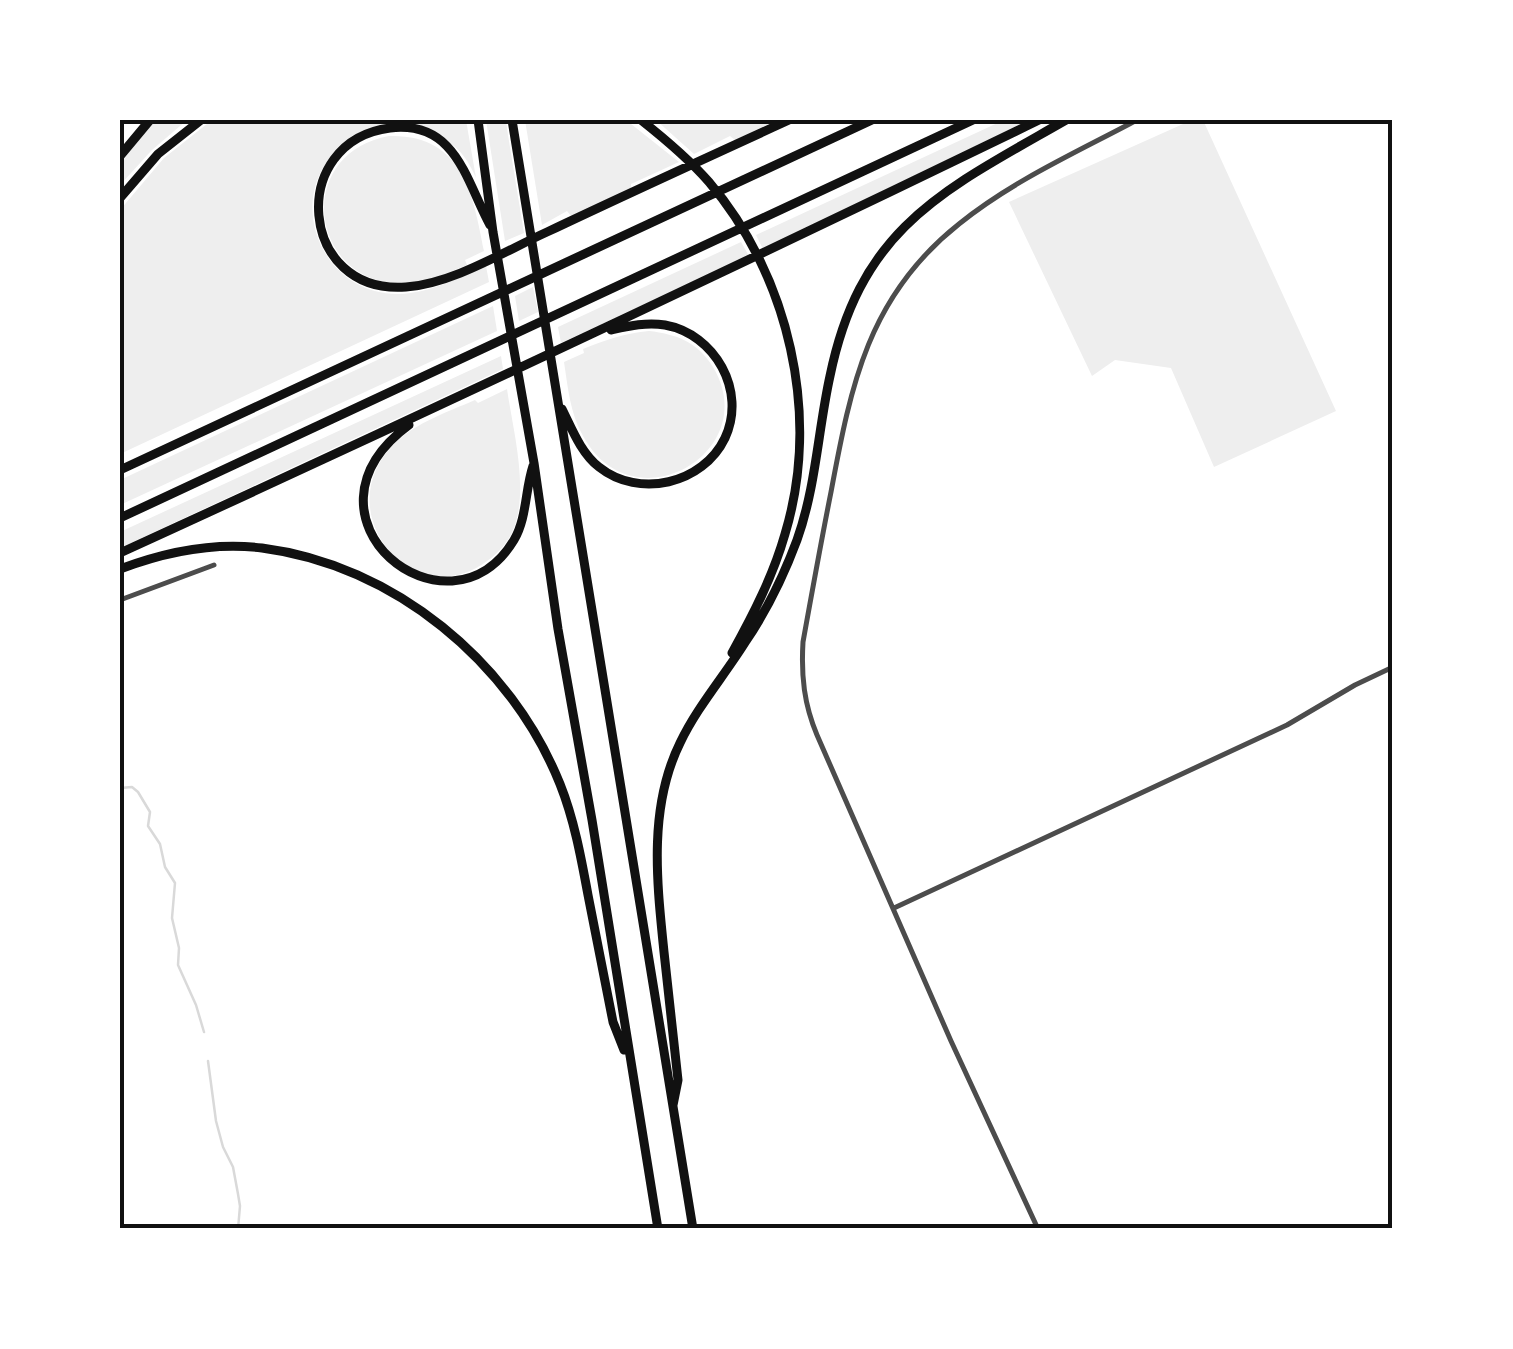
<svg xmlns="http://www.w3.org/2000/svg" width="1513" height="1349" font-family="'Exo 2',sans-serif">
<rect width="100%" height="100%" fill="#fff"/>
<!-- green -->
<path fill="#eee" d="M 154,120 L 187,120 L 152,150 L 120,185 L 120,164 Z
M 212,120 L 466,120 L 476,178 C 462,145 445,136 413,130 C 403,128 392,125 382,126 C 367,128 353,136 341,146 C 282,198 321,295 399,294 C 430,293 459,278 486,266 L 489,282 L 120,454 L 120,210 L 164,158 Z
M 486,120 L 506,120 L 508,135 L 524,233 L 505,241 Z
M 525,120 L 626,120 L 679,162 L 631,184 L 631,189 L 571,216 L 567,211 L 542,225 Z
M 656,120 L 777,120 L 735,140 L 730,136 L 694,154 Z
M 1004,120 L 1029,120 L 763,249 L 756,235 Z
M 1192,120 L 1203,120 L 1336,411 L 1214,467 L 1171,368 L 1115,360 L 1092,376 L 1009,202 Z
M 389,136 C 462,134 473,193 484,251 L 465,260 L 467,265 C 451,271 433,281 415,283 C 311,295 288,155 389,136 Z
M 741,242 L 749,256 L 561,343 L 558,327 Z
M 533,287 L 538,312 L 519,321 L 515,296 Z
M 493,306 L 497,331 L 120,505 L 120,480 Z
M 649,331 C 676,334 698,342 713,367 C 764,452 633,528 583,436 C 570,413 568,388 564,362 L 584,353 L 583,349 C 605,340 625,333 649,331 Z
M 501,356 L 503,369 L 120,548 L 120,532 Z
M 507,389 C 513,430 528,485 515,525 C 510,540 500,552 487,561 C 414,616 325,512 395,443 C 417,422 448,412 475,400 L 478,403 Z"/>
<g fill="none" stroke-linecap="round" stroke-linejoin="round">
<!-- stream -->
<path stroke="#d9d9d9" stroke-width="2.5" d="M 120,788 L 132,787 L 138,792 L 150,812 L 148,826 L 160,844 L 165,867 L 175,883 L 172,918 L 179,948 L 178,965 L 196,1005 L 204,1032
M 208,1061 L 216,1121 L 223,1147 L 233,1167 L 238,1194 L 240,1206 L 238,1229"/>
<!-- minor -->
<path stroke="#4c4c4c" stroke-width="5" d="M 120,600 L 214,565
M 894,908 L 1287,725 L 1355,685 L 1393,667
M 1038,1229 L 951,1041 L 817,735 C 804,704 801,676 803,642 C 812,592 821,542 831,492 C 851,385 868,296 959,224 C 1012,181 1077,152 1137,120"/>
<!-- motorway -->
<path stroke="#111" stroke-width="9" d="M 478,120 L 493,232 L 534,463 L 558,629 L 592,820 L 658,1229
M 512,120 L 693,1229
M 641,120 C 665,139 688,158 709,182 C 789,276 821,415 785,534 C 773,576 753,615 732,653
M 120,156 L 150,120
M 120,198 L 158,154 L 201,120
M 490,225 C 466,181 456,120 390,128 C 287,141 298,295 406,287 C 452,284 505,251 547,232 C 627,194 708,157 789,120
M 562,409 C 572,429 581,453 599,467 C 639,499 703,484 725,438 C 747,391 715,334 665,325 C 646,322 629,326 611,330
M 409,425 C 284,517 448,649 514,540 C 527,518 525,490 533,466
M 120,470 L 872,120
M 120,518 L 973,120
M 120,553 C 428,412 734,268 1039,120
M 120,569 C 165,552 214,542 262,548 C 394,565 511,662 560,784 C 574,819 581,857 588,895 C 596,937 605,980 613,1022 L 624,1050
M 673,1105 L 678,1080 C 673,1037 669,995 664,952 C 657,883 648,808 680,743 C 697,707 725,675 746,641 C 767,610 784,575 797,540 C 816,487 818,430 830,376 C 861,226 944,190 1066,120"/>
</g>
<!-- border -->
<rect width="1513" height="1349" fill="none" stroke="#ffffff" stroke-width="245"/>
<rect x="122" y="122" width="1268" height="1104" fill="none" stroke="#111" stroke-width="4"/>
</svg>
